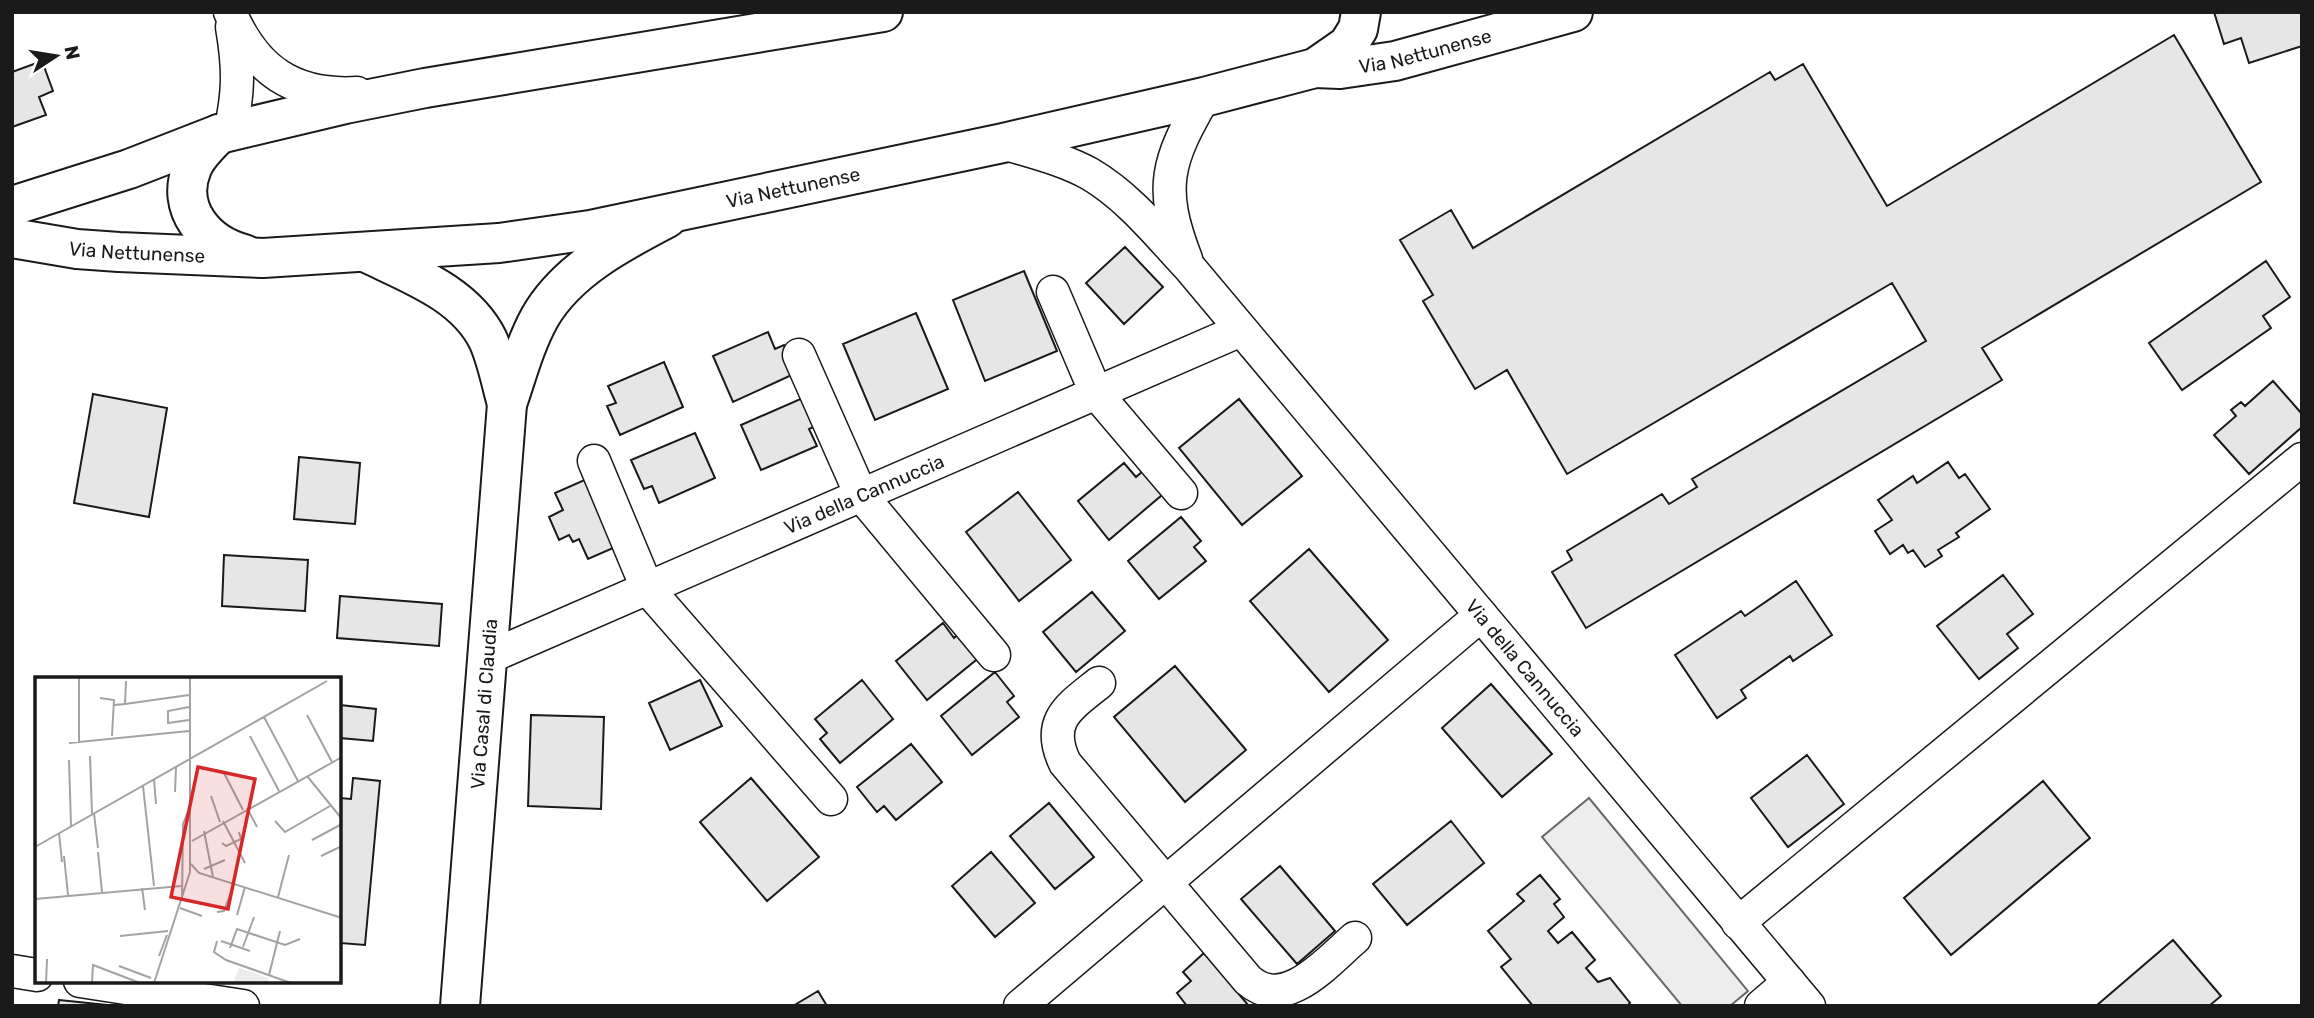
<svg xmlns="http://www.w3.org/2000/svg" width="2314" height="1018" font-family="Rubik,sans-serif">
<rect width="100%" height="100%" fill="#fff"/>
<!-- built -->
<path fill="#ededed" stroke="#6a6a6a" stroke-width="2" d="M 1589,798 L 1748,991 L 1730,1006 L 1682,1006 L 1542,837 Z"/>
<!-- building -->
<path fill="#e6e6e6" stroke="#1a1a1a" stroke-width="2" d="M 2214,12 L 2302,12 L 2302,46 L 2249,63 L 2241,38 L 2224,44 Z
M 2174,35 L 2261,182 L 1982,348 L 2002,380 L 1586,628 L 1552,572 L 1572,560 L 1567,551 L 1662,494 L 1669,504 L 1697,487 L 1692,479 L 1926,341 L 1892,283 L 1567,474 L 1507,370 L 1475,389 L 1423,301 L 1433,295 L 1400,240 L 1451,210 L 1473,248 L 1770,72 L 1775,80 L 1803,64 L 1887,206 Z
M 42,61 L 53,91 L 39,97 L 46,115 L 12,127 L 12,72 Z
M 1125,247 L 1163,287 L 1124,324 L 1086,283 Z
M 2266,261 L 2290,297 L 2263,316 L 2271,328 L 2182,390 L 2149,343 Z
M 1024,271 L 1057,351 L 985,381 L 953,300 Z
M 916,313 L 948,389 L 875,420 L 843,344 Z
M 768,332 L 775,349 L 784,345 L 796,373 L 733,402 L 713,356 Z
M 664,362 L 683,407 L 620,435 L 607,406 L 616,403 L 608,386 Z
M 2273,381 L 2302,414 L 2302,427 L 2249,474 L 2214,435 L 2236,416 L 2231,410 L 2241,402 L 2245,406 Z
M 93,394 L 167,408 L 149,517 L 74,503 Z
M 805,397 L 818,425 L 809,429 L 817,446 L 761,470 L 741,425 Z
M 1239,399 L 1302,476 L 1242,525 L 1179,448 Z
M 695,433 L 715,478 L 659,503 L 652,486 L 644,489 L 631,460 Z
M 299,457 L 360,463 L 355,524 L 294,519 Z
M 1948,462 L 1959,478 L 1965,474 L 1990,509 L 1956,533 L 1959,537 L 1938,550 L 1942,556 L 1925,567 L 1913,550 L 1908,553 L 1903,545 L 1890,554 L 1875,531 L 1892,520 L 1878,500 L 1913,476 L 1917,483 Z
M 1124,463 L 1136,477 L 1143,471 L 1162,495 L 1109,540 L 1078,501 Z
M 589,478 L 620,545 L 588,559 L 579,539 L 573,542 L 569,535 L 559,540 L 549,517 L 563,510 L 555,493 Z
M 1018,492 L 1071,560 L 1019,601 L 966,532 Z
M 1181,517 L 1201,541 L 1194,547 L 1206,561 L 1159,599 L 1128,561 Z
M 1309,549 L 1388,640 L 1329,692 L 1250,601 Z
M 224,555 L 308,560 L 305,611 L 222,606 Z
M 2003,575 L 2033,614 L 2007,634 L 2018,648 L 1979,679 L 1937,626 Z
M 1796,581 L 1832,635 L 1793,661 L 1790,656 L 1741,690 L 1746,698 L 1717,718 L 1675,655 L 1741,611 L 1745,616 Z
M 1092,592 L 1125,631 L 1076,672 L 1043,632 Z
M 340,596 L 442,604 L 439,646 L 337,638 Z
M 943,623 L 954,638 L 961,631 L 981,656 L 927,700 L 896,661 Z
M 1175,666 L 1246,750 L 1185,802 L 1114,717 Z
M 995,672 L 1014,696 L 1007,702 L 1019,717 L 972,755 L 941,716 Z
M 700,680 L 722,726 L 670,750 L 649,703 Z
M 862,680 L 893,719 L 840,763 L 820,739 L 827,733 L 815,719 Z
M 1491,684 L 1552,754 L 1502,797 L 1442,728 Z
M 340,705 L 376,709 L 373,741 L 340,738 Z
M 531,715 L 604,717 L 601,809 L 528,806 Z
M 911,744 L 942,782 L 896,820 L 884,806 L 877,812 L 857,787 Z
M 1807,755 L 1844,804 L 1788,847 L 1751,798 Z
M 353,778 L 380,781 L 365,945 L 341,943 L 340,958 L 340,798 L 351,799 Z
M 751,778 L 819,857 L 767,901 L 700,822 Z
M 2043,781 L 2090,838 L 1951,955 L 1904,898 Z
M 1049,803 L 1094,857 L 1055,889 L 1010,836 Z
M 1451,821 L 1484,863 L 1407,925 L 1373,884 Z
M 991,852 L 1035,903 L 995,937 L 952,886 Z
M 1280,866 L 1335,931 L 1297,964 L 1241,899 Z
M 1540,875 L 1560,899 L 1554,904 L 1564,917 L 1548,931 L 1558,943 L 1572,932 L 1595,960 L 1586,968 L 1598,982 L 1610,978 L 1630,1003 L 1627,1006 L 1533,1006 L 1501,967 L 1511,959 L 1488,931 L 1524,901 L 1517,894 Z
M 2173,940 L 2221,996 L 2209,1006 L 2096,1006 Z
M 1204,953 L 1249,1006 L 1187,1006 L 1177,993 L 1191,981 L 1183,972 Z
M 818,991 L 827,1006 L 793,1006 Z
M 59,1000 L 117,1006 L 58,1006 Z"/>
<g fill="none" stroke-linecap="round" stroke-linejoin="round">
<!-- minor casing -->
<g stroke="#1a1a1a" stroke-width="35">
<g id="minor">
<path d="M 230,12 C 255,70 293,97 357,93"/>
<path d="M 230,132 C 239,92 239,68 232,27"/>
<path id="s1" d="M 1003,143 C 1032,152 1063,159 1090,174 C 1129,197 1158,234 1189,267 L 1809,1006"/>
<path d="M 1186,259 C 1158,187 1167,161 1204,97"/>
<path d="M 1053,292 L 1096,393 L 1181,493"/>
<path d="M 799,355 L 861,495 L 994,655"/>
<path d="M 594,461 L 647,588 L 831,799"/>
<path id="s2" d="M 487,658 L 1241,330"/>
<path d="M 1099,683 C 1069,707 1045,721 1065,763 L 1248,980 C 1285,1013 1328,961 1355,938"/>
<path d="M 1738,923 L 2302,459"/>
<path d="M 12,971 L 37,975"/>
<path d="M 80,981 L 243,1006"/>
<path d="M 1020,1006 L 1481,615"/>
<path d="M 1761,1006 L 1789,982"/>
</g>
</g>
<!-- tertiary casing -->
<g stroke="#1a1a1a" stroke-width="42">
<g id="tertiary">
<path d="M 365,252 C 410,274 465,293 488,340 C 497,360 501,383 507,404"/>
<path id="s3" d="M 460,1006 L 507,404 C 517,375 525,344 540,317 C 567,270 621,242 667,218"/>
</g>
</g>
<!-- primary casing -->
<g stroke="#1a1a1a" stroke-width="42">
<g id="primary">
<path id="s4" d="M 1315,68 L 1340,69 L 1395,61 L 1573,12"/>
<path d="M 219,134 C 208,145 197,155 192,168 C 175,209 206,244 244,254"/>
<path d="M 12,206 L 129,169 L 219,134 L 345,104 L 425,88 L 883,12"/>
<path id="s5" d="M 12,238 L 77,249 L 119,252 L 263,258 L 499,243 L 590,230 L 1003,143 L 1204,97 L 1315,68 L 1348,45 L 1358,29 L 1361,12"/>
</g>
</g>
<!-- minor -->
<use href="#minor" stroke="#fff" stroke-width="32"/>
<!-- tertiary -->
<use href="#tertiary" stroke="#fff" stroke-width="38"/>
<!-- primary -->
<use href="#primary" stroke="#fff" stroke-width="38"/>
</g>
<g text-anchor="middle" stroke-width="5" stroke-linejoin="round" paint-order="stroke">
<!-- street labels -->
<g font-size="19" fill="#1a1a1a" stroke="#fff">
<text dy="7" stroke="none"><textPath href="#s4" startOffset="112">Via Nettunense</textPath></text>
<text dy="7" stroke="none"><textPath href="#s5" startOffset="788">Via Nettunense</textPath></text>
<text dy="7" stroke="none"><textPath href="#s5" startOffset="126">Via Nettunense</textPath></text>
<text dy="7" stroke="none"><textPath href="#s2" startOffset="411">Via della Cannuccia</textPath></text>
<text dy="7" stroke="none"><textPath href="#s1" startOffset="752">Via della Cannuccia</textPath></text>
<text dy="7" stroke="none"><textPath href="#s3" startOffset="303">Via Casal di Claudia</textPath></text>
</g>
</g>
<!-- overview -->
<g transform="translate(35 677)">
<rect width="306" height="306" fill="#fff"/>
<path d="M 204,291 L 233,301 L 234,306 L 198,306 Z" fill="#ededed"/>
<path fill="none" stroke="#a3a3a3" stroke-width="2" d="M 44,0 L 44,65M 65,21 L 79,23 L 77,59M 90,27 L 154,18M 79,28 L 90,27 L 91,4M 272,38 L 297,85M 229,40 L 263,104M 154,43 L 133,46 L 133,34 L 154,30M 215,59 L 244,114M 34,66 L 154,54M 55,79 L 57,137M 34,83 L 36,149M 189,96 L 208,133M 272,99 L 307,142M 119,102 L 121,127M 108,109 L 119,209M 140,115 L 141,90M 176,119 L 185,145M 212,131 L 222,150M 59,136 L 63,171M 188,144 L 210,186M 240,144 L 250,155 L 295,129M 169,154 L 178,200M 24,156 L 27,185M 277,163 L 307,147M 157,164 L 307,80M 187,166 L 191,169 L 206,162 L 204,155M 0,170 L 292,4M 63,175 L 67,215M 29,179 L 33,218M 286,179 L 307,169M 156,187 L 164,196 L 307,241M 169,192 L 190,183M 107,211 L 110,233M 243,220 L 254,178M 0,222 L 146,209M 147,223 L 148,147 L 154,132M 145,231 L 167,239M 182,235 L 189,234 L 199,207M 202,238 L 210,210M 85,259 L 133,254M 182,264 L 179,275 L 191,283 L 256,306M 186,264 L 215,274M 208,270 L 219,240M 195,271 L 202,252 L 250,268 L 265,262M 124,279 L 132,258M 84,289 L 116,301M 234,298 L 245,254M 11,306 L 12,282M 57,306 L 58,288 L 105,306M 119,306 L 155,195 L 155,0"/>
<path fill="#d62828" fill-opacity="0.15" stroke="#d62828" stroke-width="3.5" d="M 163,90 L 220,102 L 193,232 L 136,220 Z"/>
<rect width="306" height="306" fill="none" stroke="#1a1a1a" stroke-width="3.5"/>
</g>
<!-- border -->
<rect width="2314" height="1018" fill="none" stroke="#1a1a1a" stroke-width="28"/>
<!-- north arrow -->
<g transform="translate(56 56) rotate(78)" stroke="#ffffff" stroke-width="5" paint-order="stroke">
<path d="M0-5L12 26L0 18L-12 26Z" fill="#1a1a1a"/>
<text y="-10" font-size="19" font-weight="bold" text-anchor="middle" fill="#1a1a1a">N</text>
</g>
</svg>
